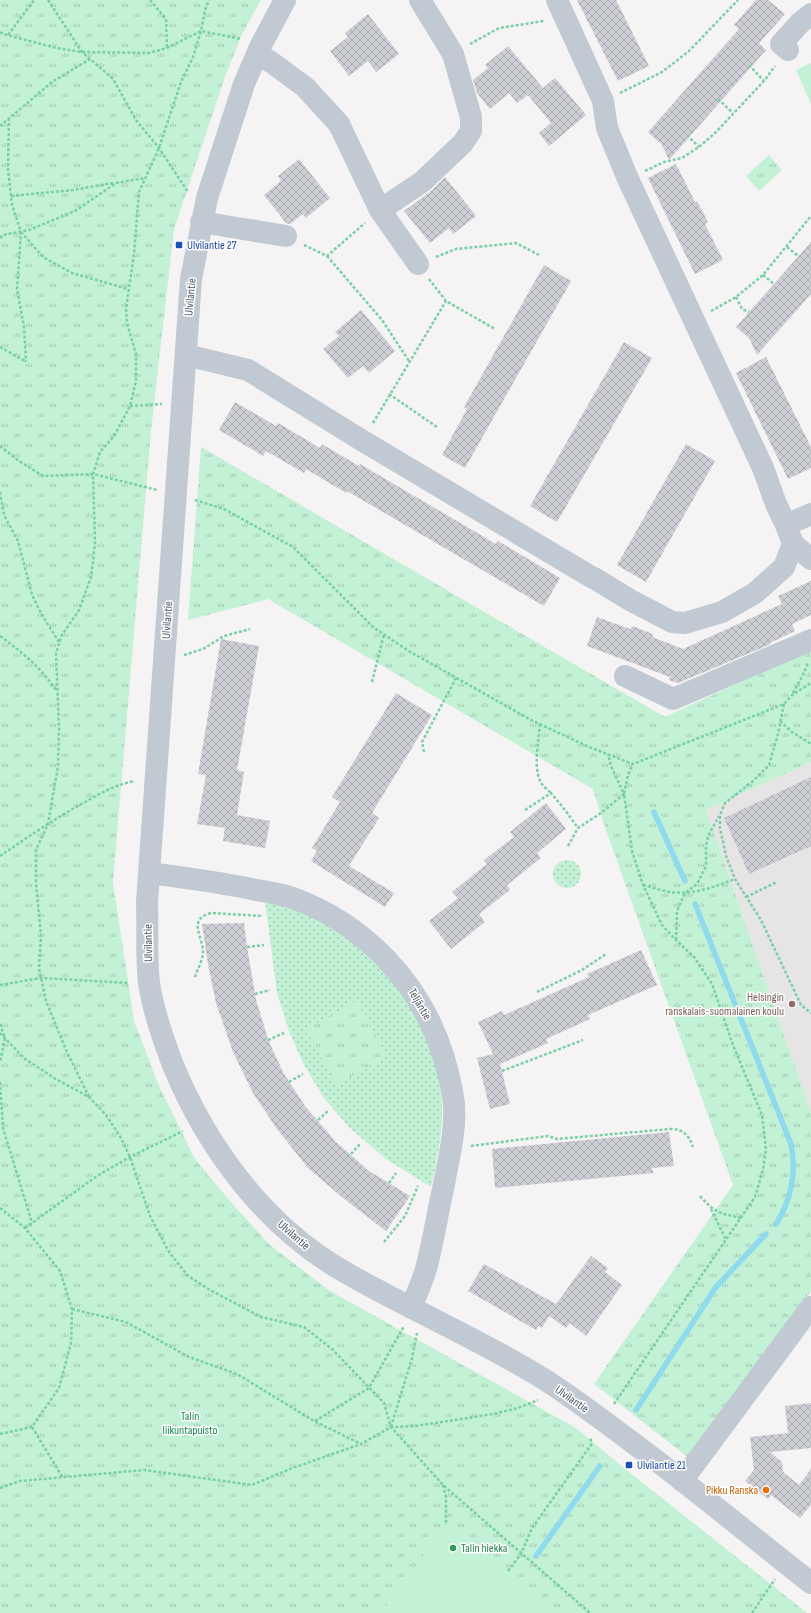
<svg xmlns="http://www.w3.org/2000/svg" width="811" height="1613" font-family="'Sofia Sans Condensed',sans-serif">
<defs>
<pattern id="grass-dots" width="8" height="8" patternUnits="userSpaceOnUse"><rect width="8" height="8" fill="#c3f1d5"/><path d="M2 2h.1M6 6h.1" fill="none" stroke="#a0c6b0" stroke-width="1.8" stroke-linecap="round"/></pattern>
<pattern id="park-tufts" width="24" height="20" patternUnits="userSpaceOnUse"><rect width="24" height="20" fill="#c3f1d5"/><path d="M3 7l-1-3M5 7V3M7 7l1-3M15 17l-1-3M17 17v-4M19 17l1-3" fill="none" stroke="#a0c6b0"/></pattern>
<pattern id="building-cross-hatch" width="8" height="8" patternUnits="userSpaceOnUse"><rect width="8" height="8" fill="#cdcfd5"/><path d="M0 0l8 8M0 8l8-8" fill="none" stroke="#a8abb0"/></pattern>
</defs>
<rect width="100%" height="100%" fill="#f5f3f3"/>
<!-- education -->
<path fill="#e6e4e5" d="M 811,762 L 811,1113 L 706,810 Z"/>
<!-- grass -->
<path fill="url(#grass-dots)" d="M553 874a14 14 0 1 1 28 0a14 14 0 1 1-28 0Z
M 265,901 C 281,905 298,908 312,916 C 382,953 438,1024 442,1105 C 443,1133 437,1159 431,1187 L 386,1159 L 349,1127 L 324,1098 L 304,1065 L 289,1031 L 277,993 Z"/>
<!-- park -->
<path fill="url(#park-tufts)" d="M 0,0 L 261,0 L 242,34 L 225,77 L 174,229 L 151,431 L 113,882 L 134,1021 L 159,1086 L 195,1159 L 229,1200 L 270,1245 L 330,1291 L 576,1428 L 624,1468 L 807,1613 L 0,1613 Z
M 769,155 L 782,170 L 759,191 L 746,176 Z
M 201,447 L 665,717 L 811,649 L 811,762 L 706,810 L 811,1113 L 811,1291 L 688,1457 L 594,1384 L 733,1185 L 606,830 L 593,789 L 268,599 L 188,620 Z
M 356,1001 L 387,1056 L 337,1085 L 306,1029 Z"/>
<!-- garden -->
<path fill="#c3f1d5" d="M 811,63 L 811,104 L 796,70 Z
M 446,1525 L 508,1571 L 558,1613 L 381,1613 Z"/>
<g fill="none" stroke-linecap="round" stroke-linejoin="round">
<!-- stream -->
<path stroke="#90daee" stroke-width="5.5" d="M 654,812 L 685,881
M 695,904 L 791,1144 C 797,1171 791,1201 776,1224
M 636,1410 L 716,1287 L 766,1234
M 536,1556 L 600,1466"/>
</g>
<!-- building -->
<path fill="url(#building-cross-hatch)" d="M 577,0 L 616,0 L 649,66 L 618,81 Z
M 756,0 L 768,0 L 785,14 L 759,43 L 766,50 L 669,160 L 662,145 L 648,132 L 739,29 L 734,25 Z
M 368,14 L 399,54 L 376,72 L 368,61 L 349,76 L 330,51 L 348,37 L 345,33 Z
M 508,46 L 543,88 L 555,78 L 586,115 L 549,146 L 539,133 L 551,123 L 528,95 L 517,103 L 509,93 L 490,109 L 477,93 L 473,80 L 488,68 L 485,65 Z
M 299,159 L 330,198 L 306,218 L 303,214 L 290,224 L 286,223 L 264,195 L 281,181 L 278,176 Z
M 676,164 L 695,202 L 697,201 L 708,222 L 705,224 L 723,260 L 695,274 L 648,178 Z
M 445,177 L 476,216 L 453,234 L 449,228 L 430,243 L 404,211 L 431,191 Z
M 811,242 L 811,294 L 757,355 L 749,338 L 736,327 Z
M 544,265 L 571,281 L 465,468 L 442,455 L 467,409 L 464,407 Z
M 361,310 L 395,351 L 369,373 L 363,366 L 348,378 L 323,349 L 339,336 L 335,332 Z
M 624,342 L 652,358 L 557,522 L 530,506 Z
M 766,357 L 811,447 L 811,468 L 788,479 L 736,373 Z
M 235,402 L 276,426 L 278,423 L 320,448 L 322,444 L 359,466 L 360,464 L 496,544 L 498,541 L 560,578 L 544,606 L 347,491 L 346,493 L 306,469 L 304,473 L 266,451 L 263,456 L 219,430 Z
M 686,444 L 715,461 L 646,582 L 617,565 Z
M 811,581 L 811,615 L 792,624 L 795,631 L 770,643 L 771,644 L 678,683 L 669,680 L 670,677 L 587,646 L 597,617 L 630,629 L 632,626 L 653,634 L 652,637 L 683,649 L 782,604 L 778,596 Z
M 221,639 L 259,646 L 237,770 L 244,772 L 237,815 L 270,821 L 265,848 L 223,841 L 225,828 L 197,824 L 206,775 L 198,774 Z
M 396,693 L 432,715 L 372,813 L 379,818 L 349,866 L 394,893 L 385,907 L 311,861 L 317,851 L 312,848 L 340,802 L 332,797 Z
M 811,777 L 811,846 L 749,874 L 724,818 Z
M 546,803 L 566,829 L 537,853 L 541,858 L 507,885 L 510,890 L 479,914 L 485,922 L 451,949 L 429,921 L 458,898 L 452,892 L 487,864 L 484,860 L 514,837 L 510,832 Z
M 244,923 L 247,947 L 256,1000 L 269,1042 L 284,1074 L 305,1106 L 336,1142 L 369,1171 L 410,1196 L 386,1231 L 343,1198 L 308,1168 L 277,1129 L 253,1093 L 233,1052 L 216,1003 L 208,964 L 202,924 Z
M 641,950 L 657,985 L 588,1015 L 590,1019 L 546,1039 L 548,1043 L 500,1064 L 510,1104 L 490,1109 L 477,1058 L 493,1054 L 478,1022 L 502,1011 L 504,1015 L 589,977 L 587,974 Z
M 669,1132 L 674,1166 L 652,1168 L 653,1173 L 495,1188 L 492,1149 Z
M 591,1256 L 608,1268 L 605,1272 L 622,1285 L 586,1336 L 570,1323 L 566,1328 L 549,1316 L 542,1328 L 538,1326 L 536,1330 L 468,1291 L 484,1264 L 556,1304 Z
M 811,1403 L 811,1448 L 770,1452 L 782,1462 L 783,1472 L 799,1485 L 811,1469 L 811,1505 L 800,1518 L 771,1495 L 768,1499 L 745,1481 L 754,1470 L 750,1436 L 751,1437 L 788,1433 L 785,1406 Z"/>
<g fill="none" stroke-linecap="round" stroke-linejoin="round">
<!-- path -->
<path stroke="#7ad0a6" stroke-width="2.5" stroke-dasharray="3 2" stroke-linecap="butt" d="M 48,0 L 82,52 L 113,79 L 136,120 L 159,148 L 188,192
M 150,0 L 166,19 L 167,48
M 0,32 L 3,34 L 56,48 L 82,52 L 149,53 L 167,48 L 201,31 L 241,39
M 8,35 L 34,0
M 470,44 L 499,28 L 544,21
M 749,65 L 764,81
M 620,93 L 662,72 L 689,51 L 738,0
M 718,99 L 733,113
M 9,118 L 8,169 L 12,205 L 21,232 L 17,289 L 24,327 L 26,362
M 0,126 L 52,82 L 90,59
M 687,135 L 699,147
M 645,171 L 664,162 L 682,158 L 699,147 L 715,133 L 764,81 L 775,66
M 11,196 L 73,190 L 113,183
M 21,232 L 43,257 L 72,273 L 128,289
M 0,238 L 3,235 L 29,230 L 75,211 L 116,183 L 145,178
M 304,245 L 327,256 L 365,223
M 787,247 L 798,256
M 327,256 L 382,320 L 409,361
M 436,257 L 456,249 L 516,243 L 539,255
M 763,275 L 774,284
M 429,279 L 446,301 L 495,329
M 736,297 L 742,309 L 749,312
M 711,311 L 736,297 L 763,275 L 811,216
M 0,347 L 25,361
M 389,394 L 437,427
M 130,406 L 162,404
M 373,423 L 446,301
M 0,446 L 19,461 L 43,476 L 93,474 L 157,490
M 0,492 L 4,515 L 18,541 L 32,595 L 42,615 L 59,642
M 195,500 L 224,509 L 293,547 L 373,627 L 407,650 L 531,720 L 589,747 L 633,764 L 784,704 L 792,695 L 811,683
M 0,636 C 23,653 39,666 56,690
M 184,655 L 203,649 L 224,636 L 250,629
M 372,682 L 384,634
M 793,693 L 803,675 L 808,663
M 784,704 L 778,734 L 769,765 L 752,782 L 725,803 L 720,815 L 720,828 L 726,856 L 735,879 L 761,920 L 801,1005 L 811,1013
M 780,721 L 792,732 L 811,744
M 540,724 C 539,740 532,770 542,784 C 544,787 548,790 551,793
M 424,752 L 422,742 L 456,678
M 525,810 L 551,793 L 565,810 L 578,828
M 568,846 L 578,828 L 601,813 L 624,794 L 611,766 L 608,754
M 0,856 C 28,837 57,817 87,801 C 102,792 118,784 135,781
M 643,885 C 652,887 661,891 671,892 C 693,895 714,887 735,879
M 746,897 L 777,882
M 676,940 L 677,911 L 685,893 L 697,884 L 706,866 L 706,846 L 708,836 L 719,816
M 247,947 L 264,945
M 195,977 C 197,970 203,960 203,952 C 203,937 187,919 211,913 L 263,916
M 0,985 L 41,978 L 129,983
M 537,992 L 582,970 L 606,954
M 255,994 L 270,990
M 0,1024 L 5,1038 L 0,1062
M 0,1033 L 24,1058 L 54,1078 L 89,1097 L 106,1115 L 121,1138 L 130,1157 L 150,1216 L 169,1252 L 188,1276 L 210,1290 L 261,1317 L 304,1327 L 332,1349 L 384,1403 L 391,1427 L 443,1485 L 590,1613
M 268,1040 L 284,1033
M 502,1071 L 583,1040
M 0,1082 L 3,1128 L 32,1223
M 289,1082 L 303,1074
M 89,1097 L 66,1050 L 46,1001 L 39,968 L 41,936 L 36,883 L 36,850 L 48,824 L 58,766 L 59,729 L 56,653 L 62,635 L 79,610 L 91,577 L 95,544 L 93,474 L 100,452 L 114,436 L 130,406 L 136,381 L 136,354 L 127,323 L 126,309 L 134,254 L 139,192 L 159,148 L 181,82 L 193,57 L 201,31 L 205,10 L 209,0
M 318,1120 L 328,1111
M 471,1146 L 548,1136 L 557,1139 L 670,1129 C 683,1129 689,1135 693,1147
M 351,1154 L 360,1144
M 389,1183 L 396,1173
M 700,1196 C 715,1213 719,1213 741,1218
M 0,1208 L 25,1228 L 60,1271 L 72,1309 L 71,1343 L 59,1388 L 32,1427 L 0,1434
M 711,1209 L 726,1240
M 25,1228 L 97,1176 L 130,1157 L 183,1131
M 384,1242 L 405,1216 L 418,1186
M 72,1309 L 126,1322 L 189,1357 L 237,1374 L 314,1421 L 361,1444
M 614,1404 L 755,1197 L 763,1170 L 766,1150 L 762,1115 L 733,1045 L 712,984 L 694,957 L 676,940 L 662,925 L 643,885 L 632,851 L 624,794 L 628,775 L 633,764
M 315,1421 L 369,1388 L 404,1326
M 32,1427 L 63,1478
M 391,1427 L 412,1358 L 417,1333
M 443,1485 L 446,1497 L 446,1525
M 0,1488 L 20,1481 L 144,1470 L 252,1485 L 290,1469 L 361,1444 L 391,1427 L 416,1426 L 493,1414 L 518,1408 L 538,1400
M 508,1571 L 521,1554 L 532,1528 L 591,1445 L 591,1438
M 752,1613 L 775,1579"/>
<!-- minor -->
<path stroke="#c1cad2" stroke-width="22" d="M 285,0 L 260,47 L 244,84 L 207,198 L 191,279 L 147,902 C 148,929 146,957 149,983 C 153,1011 163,1039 173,1065 C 207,1148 265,1226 343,1271 C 410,1310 482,1340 547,1381 C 585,1406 621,1434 657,1461 C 709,1501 760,1543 811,1583
M 557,0 L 603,101 L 607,128 L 628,179 L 763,468 L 776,504 L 786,525
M 788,50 L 781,44 L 800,23 L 811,14
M 257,54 L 271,62 L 305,87 L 339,124 L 380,210 L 418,264
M 380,210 L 422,182 L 463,143 L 471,131 L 471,117 L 453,54 L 420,0
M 201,222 L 286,236
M 186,355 L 248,370 L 363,441 L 593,578
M 793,544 L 811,559
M 594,578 L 630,600 L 672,622 L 685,623 L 722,612 L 755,593 L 784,567 L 793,544 L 786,525 L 811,514
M 625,676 L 673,699 L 811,640
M 149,873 C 185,878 220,882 256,890 C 268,892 281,894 293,898 C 364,924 420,982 443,1055 C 448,1071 452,1087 454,1104 C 456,1133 448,1161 443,1189 C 437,1216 433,1243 426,1269 C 422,1283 416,1295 411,1308
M 682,1481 L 811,1307"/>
</g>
<!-- markers -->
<g fill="#1a4fb4" stroke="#fff" stroke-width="1.5">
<rect x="175" y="241" width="8" height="8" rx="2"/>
<rect x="625" y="1461" width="8" height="8" rx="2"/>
</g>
<circle fill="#8d6e63" stroke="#fff" stroke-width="1.5" cx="792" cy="1004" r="4"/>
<circle fill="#e8710a" stroke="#fff" stroke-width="1.5" cx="766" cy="1490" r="4"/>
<circle fill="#2e9e5b" stroke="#fff" stroke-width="1.5" cx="453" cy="1548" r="4"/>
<g text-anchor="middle" stroke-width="3" stroke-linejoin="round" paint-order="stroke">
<!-- transit labels -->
<g font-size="12" fill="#164399" stroke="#fff" text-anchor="start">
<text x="187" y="249">Ulvilantie 27</text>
<text x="637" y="1469">Ulvilantie 21</text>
</g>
<!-- street labels -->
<g font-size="12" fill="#4a5661" stroke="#fff">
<text transform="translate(190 297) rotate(-85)" y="4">Ulvilantie</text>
<text transform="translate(167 620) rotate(-86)" y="4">Ulvilantie</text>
<text transform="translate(148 943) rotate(-91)" y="4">Ulvilantie</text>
<text transform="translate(420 1004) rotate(60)" y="4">Teljäntie</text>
<text transform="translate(294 1235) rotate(41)" y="4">Ulvilantie</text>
<text transform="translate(572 1399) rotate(35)" y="4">Ulvilantie</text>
</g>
<!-- education labels -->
<g font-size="12" fill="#785e54" stroke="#fff" text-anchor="end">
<text x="784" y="1001">Helsingin<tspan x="784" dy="14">ranskalais-suomalainen koulu</tspan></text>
</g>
<!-- park labels -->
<g font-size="12" fill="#17864f" stroke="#fff">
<text x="190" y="1420">Talin<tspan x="190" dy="14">liikuntapuisto</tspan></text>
</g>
<!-- food labels -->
<g font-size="12" fill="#c56008" stroke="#fff" text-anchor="end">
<text x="758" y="1494">Pikku Ranska</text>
</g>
<!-- leisure labels -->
<g font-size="12" fill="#27864d" stroke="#fff" text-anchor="start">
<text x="461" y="1552">Talin hiekka</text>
</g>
</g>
</svg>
